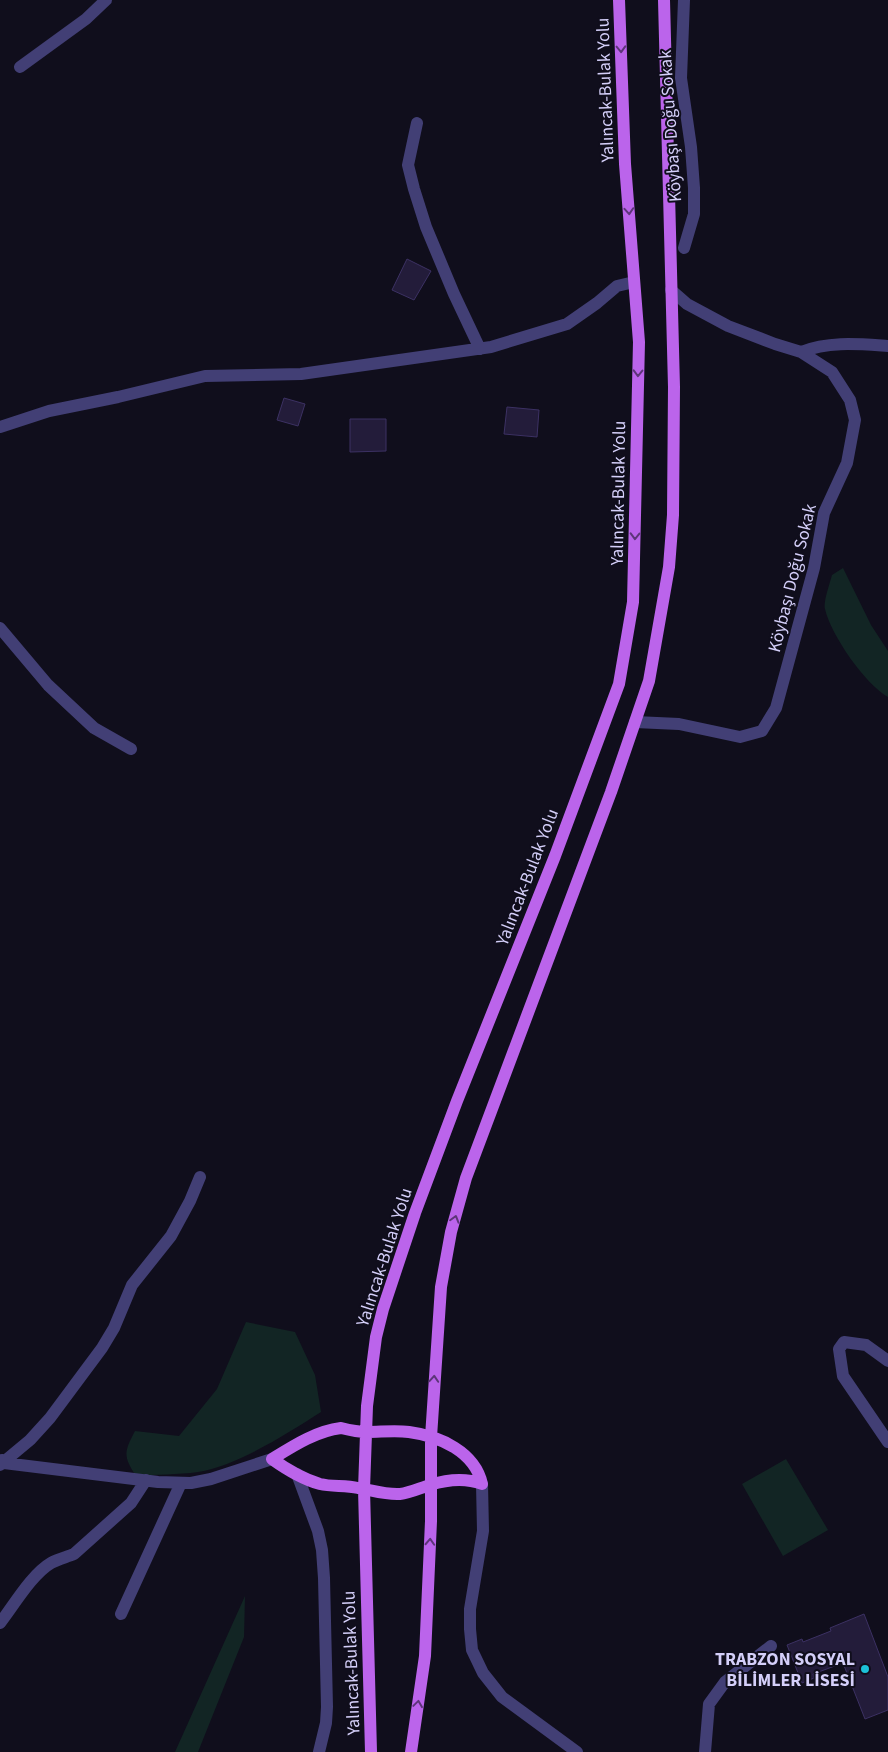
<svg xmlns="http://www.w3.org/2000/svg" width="888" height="1752" font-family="'Source Sans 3',sans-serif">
<rect width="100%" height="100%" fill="#100e1c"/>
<!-- green -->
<path fill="#122524" d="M 843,568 L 871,625 L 888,651 L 888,697 C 865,684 831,635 825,609 C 823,602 830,583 832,575 Z
M 246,1322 L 295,1332 L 315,1375 L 321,1412 C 288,1433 237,1466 198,1472 C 178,1475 156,1474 136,1476 C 123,1456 124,1452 135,1431 L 179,1436 L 217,1389 Z
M 786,1459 L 828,1530 L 783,1556 L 742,1484 Z
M 245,1596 L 244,1637 L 198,1752 L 175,1752 Z"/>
<!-- building -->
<path fill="#231c3a" stroke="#3c3163" d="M 407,259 L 431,271 L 414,300 L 392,290 Z
M 284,398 L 305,404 L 298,426 L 277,420 Z
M 507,407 L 539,410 L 537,437 L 504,434 Z
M 350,419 L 386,419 L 386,451 L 350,452 Z
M 864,1614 L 888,1677 L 888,1710 L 865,1719 L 843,1663 L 813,1674 L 814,1678 L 802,1683 L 787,1645 L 802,1639 L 803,1642 L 831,1631 L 830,1628 Z"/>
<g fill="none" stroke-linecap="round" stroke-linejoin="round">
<!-- minor -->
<path stroke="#423f75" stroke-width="12" d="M 684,0 L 681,78 L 691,147 L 694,188 L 694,214 L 684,248
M 20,67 L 86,19 L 106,0
M 417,123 L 408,165 L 414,189 L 426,227 L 454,294 L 480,349
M 801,352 C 829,341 858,344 888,346
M 0,427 L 49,411 L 118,397 L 205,376 L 301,374 L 491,347 L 567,324 L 597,303 L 617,286 L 634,282
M 0,628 L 48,685 L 94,728 L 131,749
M 635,722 L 679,724 L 740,737 L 762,731 L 776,708 L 814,568 L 824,513 L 847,463 L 855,420 L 850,400 L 832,372 L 801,352 L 775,344 L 728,326 L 687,304 L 671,290
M 888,1361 L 866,1345 L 844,1342 L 839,1349 L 843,1376 L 888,1442
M 2,1460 L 4,1463 L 158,1482 L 191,1483 L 211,1479 L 272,1459
M 0,1465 L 30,1440 L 50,1418 L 102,1348 L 114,1328 L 132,1285 L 171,1236 L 190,1201 L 200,1177
M 297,1474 L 318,1531 L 322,1550 L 324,1578 L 327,1707 L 326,1723 L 319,1752
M 482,1484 L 483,1531 L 470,1609 L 470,1629 L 472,1650 L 483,1673 L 502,1697 L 577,1752
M 121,1614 L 181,1483
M 0,1623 C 14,1605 32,1574 51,1563 C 58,1559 67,1557 74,1554 L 131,1503 L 146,1480
M 705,1752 L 709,1704 L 725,1682 L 771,1646"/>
<!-- major -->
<path stroke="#bb64eb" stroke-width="12" d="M 341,1428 C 349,1430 359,1432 367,1432 C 381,1432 395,1430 409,1432 C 440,1436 475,1452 482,1484 C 466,1478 446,1480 430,1485 C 420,1488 410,1493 400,1494 C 386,1495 371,1490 358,1488 C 345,1485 332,1487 320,1484 C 302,1479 286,1469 272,1459 C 293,1446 316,1431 341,1428 Z
M 371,1752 L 364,1489 L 367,1406 L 376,1337 L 383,1309 L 415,1213 L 457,1101 L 555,856 L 619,684 L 633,602 L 639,342 L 625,164 L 619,0
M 411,1752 L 425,1656 L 431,1521 L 431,1437 L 441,1287 L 451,1232 L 466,1178 L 611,792 L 649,681 L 669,567 L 673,515 L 674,387 L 664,0"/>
</g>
<!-- one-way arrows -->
<defs><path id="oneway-chevron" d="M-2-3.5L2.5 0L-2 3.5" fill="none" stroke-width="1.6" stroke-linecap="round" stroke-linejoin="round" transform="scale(1.25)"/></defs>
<g stroke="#5d3579">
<use href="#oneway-chevron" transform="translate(621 49) rotate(88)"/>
<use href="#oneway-chevron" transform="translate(629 211) rotate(86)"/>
<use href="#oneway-chevron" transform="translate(638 373) rotate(91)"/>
<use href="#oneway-chevron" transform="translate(635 536) rotate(91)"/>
<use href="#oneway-chevron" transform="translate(455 1219) rotate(-74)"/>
<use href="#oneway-chevron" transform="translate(434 1379) rotate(-86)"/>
<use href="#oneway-chevron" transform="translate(430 1542) rotate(-87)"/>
<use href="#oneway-chevron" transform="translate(418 1704) rotate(-82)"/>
</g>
<!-- markers -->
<circle fill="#1cc1d7" stroke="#100e1c" stroke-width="2" cx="865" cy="1669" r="5"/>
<g text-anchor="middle" stroke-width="4" stroke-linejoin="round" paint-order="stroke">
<!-- street labels -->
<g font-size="18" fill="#d4cff9" stroke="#100e1c">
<text transform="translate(605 90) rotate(-92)" y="6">Yalıncak-Bulak Yolu</text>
<text transform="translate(670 126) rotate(-94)" y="6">Köybaşı Doğu Sokak</text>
<text transform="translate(618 493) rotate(-89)" y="6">Yalıncak-Bulak Yolu</text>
<text transform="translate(792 578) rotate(-76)" y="6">Köybaşı Doğu Sokak</text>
<text transform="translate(527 877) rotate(-69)" y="6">Yalıncak-Bulak Yolu</text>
<text transform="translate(384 1257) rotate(-72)" y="6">Yalıncak-Bulak Yolu</text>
<text transform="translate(351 1663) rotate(-92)" y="6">Yalıncak-Bulak Yolu</text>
</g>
<!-- poi labels -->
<g font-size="18" font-weight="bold" fill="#d4cff9" stroke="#100e1c" text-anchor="end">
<text x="855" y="1665">TRABZON SOSYAL<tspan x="855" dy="21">BİLİMLER LİSESİ</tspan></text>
</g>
</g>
</svg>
